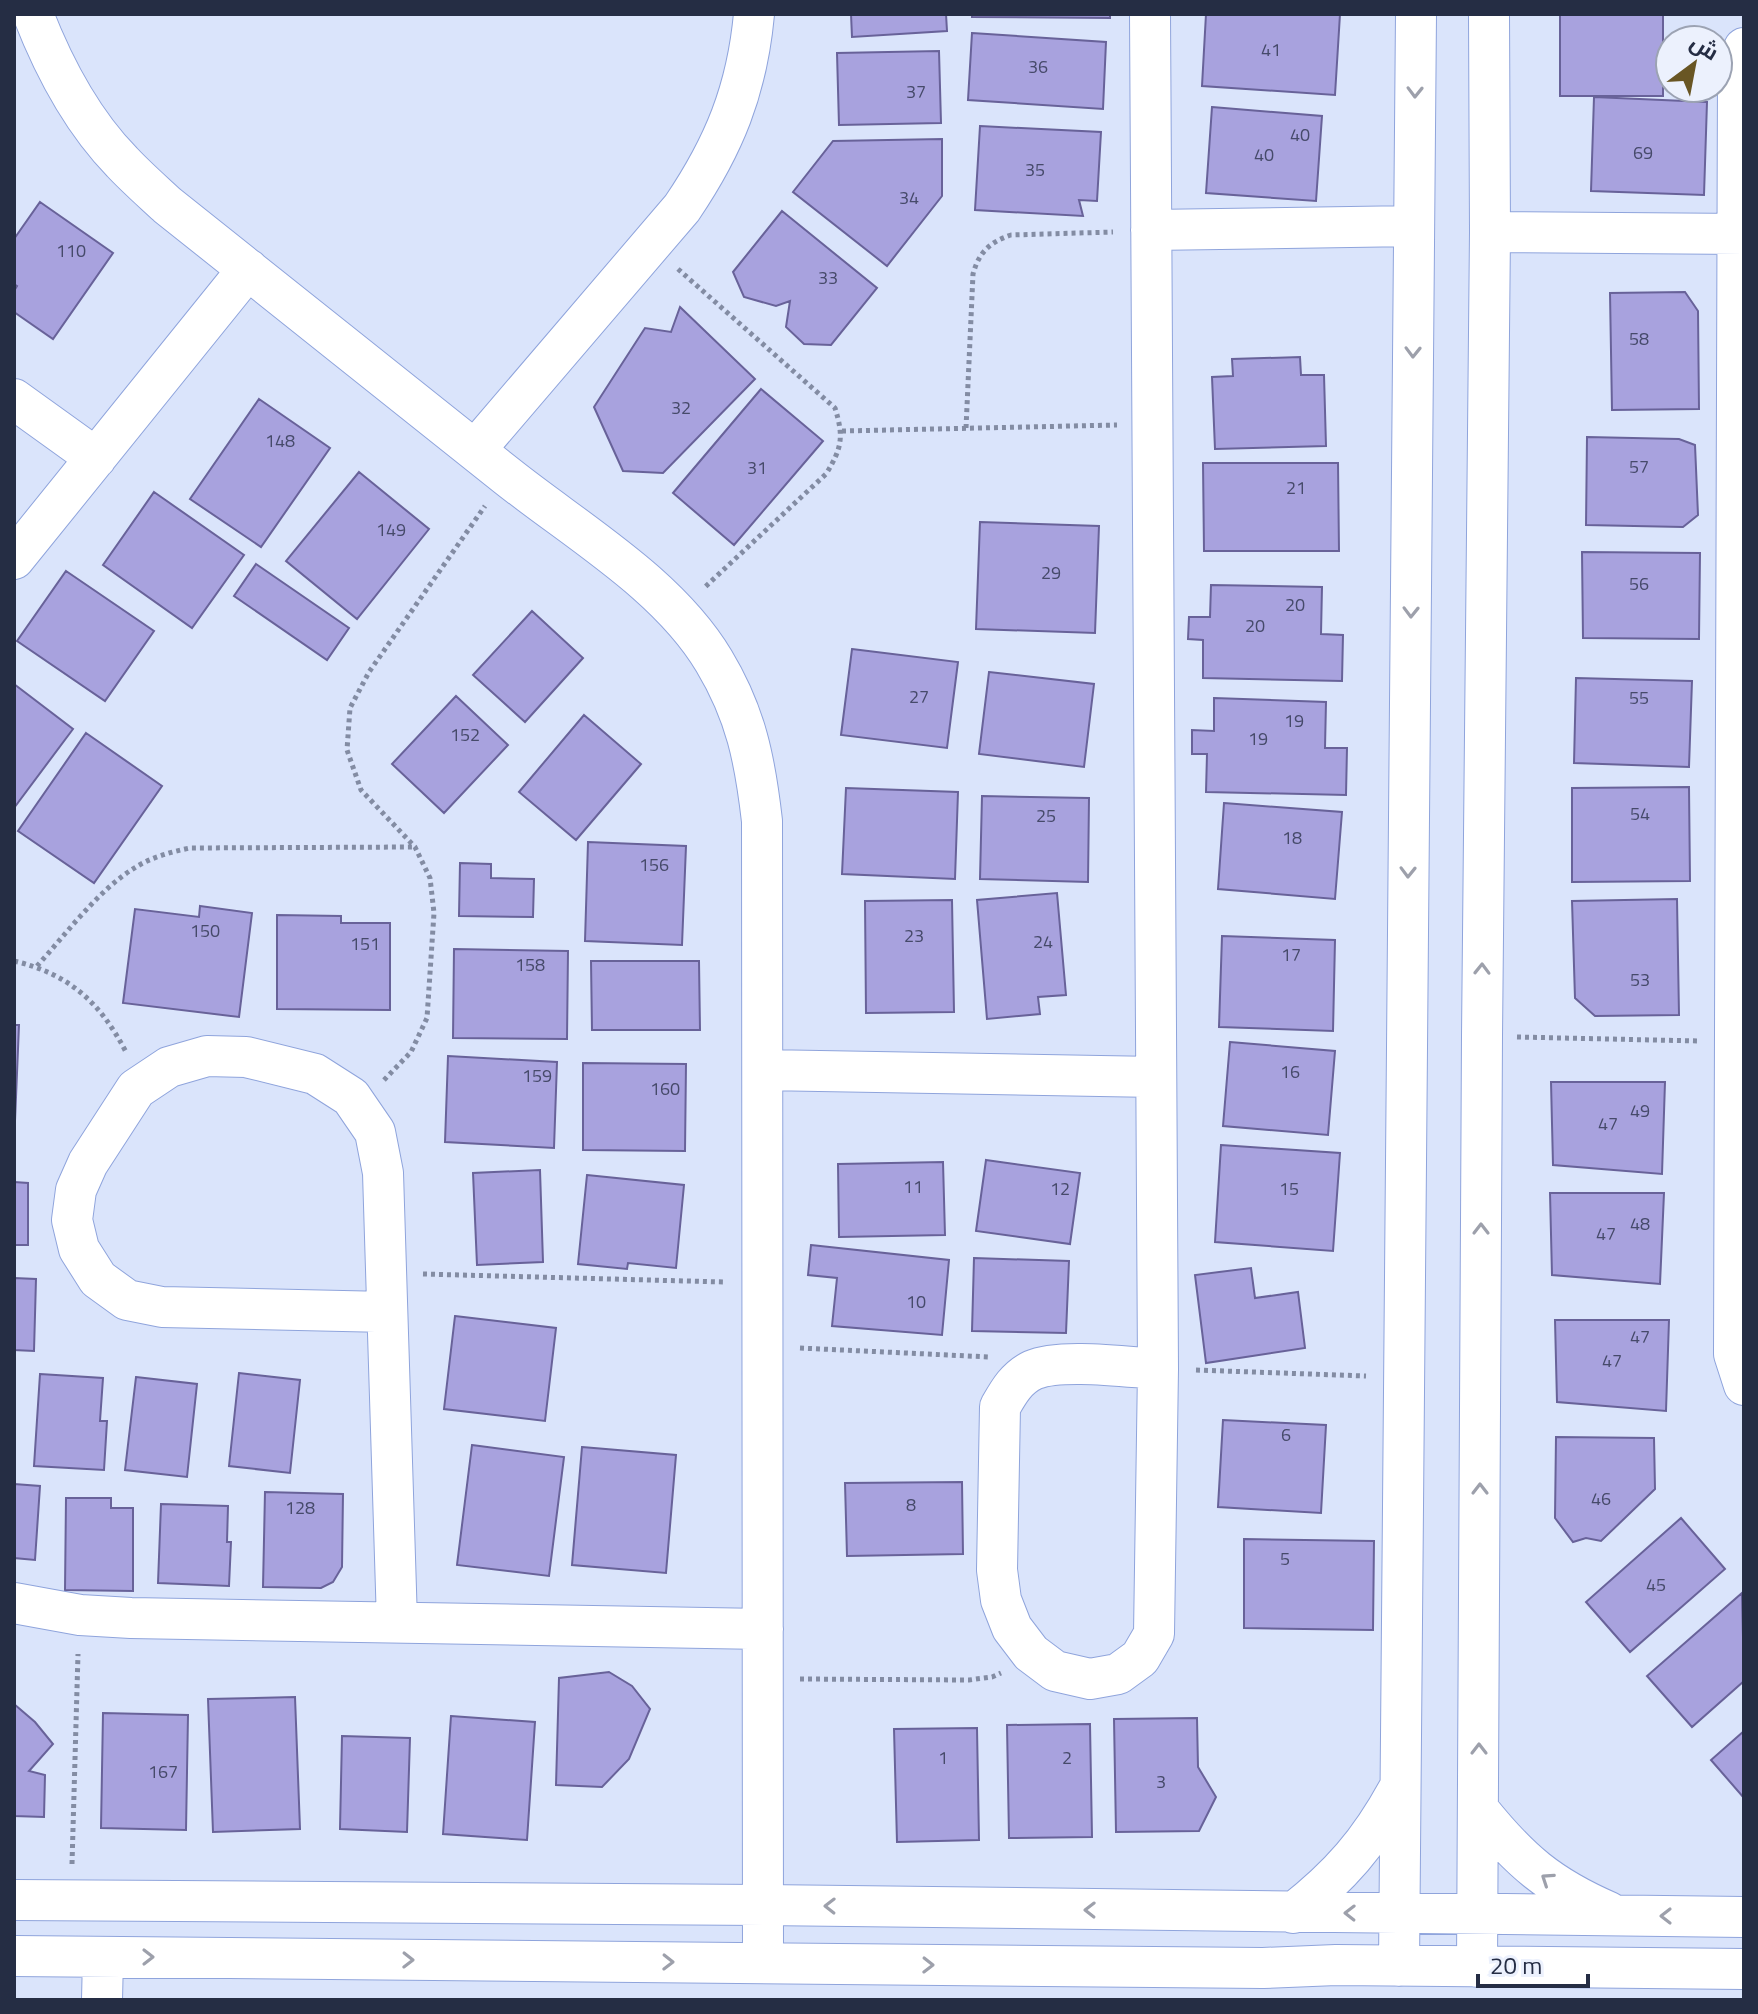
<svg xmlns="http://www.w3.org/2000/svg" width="1758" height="2014" font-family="'Titillium Web',Cairo,sans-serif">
<rect width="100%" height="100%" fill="#dae4fb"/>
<!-- building -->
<path fill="#a8a2de" stroke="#686299" stroke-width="2" d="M 851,14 L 946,14 L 947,31 L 852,37 Z
M 972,14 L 1110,14 L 1110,18 L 972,17 Z
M 1206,14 L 1340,14 L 1335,95 L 1202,86 Z
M 1560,14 L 1663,14 L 1663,96 L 1560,96 Z
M 972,33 L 1106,42 L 1103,109 L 968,100 Z
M 939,51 L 941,123 L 839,125 L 837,53 Z
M 1594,97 L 1707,102 L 1704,195 L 1591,191 Z
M 1212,107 L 1322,116 L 1316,201 L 1206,193 Z
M 980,126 L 1101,132 L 1097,201 L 1079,200 L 1083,216 L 975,210 Z
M 942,139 L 942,196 L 887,266 L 793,192 L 833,141 Z
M 40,202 L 113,253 L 53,339 L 14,312 L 14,291 L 17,286 L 14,284 L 14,239 Z
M 782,211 L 877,288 L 831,345 L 804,344 L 786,327 L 790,301 L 776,306 L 744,297 L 733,272 Z
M 1685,292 L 1698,311 L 1699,409 L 1612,410 L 1610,293 Z
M 680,307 L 755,379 L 663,473 L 623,471 L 594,407 L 645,328 L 671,332 Z
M 1300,357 L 1301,375 L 1324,375 L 1326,446 L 1215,449 L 1212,377 L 1233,376 L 1232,359 Z
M 761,389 L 823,441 L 734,545 L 673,493 Z
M 259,399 L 330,448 L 261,547 L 190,499 Z
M 1587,437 L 1679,439 L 1695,445 L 1698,515 L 1683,527 L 1586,525 Z
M 1203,463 L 1338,463 L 1339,551 L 1204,551 Z
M 359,472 L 429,529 L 357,619 L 286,561 Z
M 154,492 L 244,555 L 192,628 L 103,565 Z
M 980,522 L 1099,526 L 1095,633 L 976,629 Z
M 1582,552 L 1700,553 L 1699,639 L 1583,638 Z
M 256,564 L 349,628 L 327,660 L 234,596 Z
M 66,571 L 154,631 L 105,701 L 17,641 Z
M 1211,585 L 1322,587 L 1321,634 L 1343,635 L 1342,681 L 1203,678 L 1203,640 L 1188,639 L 1189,617 L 1210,617 Z
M 532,611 L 583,658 L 525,722 L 473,675 Z
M 852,649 L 958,662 L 947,748 L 841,735 Z
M 989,672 L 1094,684 L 1084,767 L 979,754 Z
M 1576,678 L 1692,681 L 1689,767 L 1574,763 Z
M 14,684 L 73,729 L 14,808 Z
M 456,696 L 508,745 L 444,813 L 392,764 Z
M 1214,698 L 1326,702 L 1325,748 L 1347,748 L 1346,795 L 1206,792 L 1207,754 L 1192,754 L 1192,730 L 1214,731 Z
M 584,715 L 641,764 L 576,840 L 519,792 Z
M 86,733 L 162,786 L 94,883 L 18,831 Z
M 1689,787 L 1690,881 L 1572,882 L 1572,788 Z
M 846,788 L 958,792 L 955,879 L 842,874 Z
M 982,796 L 1089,798 L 1088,882 L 980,879 Z
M 1224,803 L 1342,812 L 1335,899 L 1218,889 Z
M 588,842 L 686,846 L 682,945 L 585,941 Z
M 460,863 L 491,864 L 491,878 L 534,879 L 533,917 L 459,916 Z
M 1057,893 L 1066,995 L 1038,997 L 1040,1014 L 987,1019 L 977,900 Z
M 1677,899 L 1679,1015 L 1595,1016 L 1575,998 L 1572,901 Z
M 952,900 L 954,1012 L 866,1013 L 865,901 Z
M 200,906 L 252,913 L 239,1017 L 123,1003 L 135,909 L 199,917 Z
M 277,915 L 341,916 L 341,923 L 390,923 L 390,1010 L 277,1009 Z
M 1222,936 L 1335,940 L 1333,1031 L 1219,1027 Z
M 454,949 L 568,951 L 567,1039 L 453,1038 Z
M 591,961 L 699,961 L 700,1030 L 592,1030 Z
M 14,1025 L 19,1025 L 14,1145 Z
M 1230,1042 L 1335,1051 L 1328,1135 L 1223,1126 Z
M 448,1056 L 557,1062 L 554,1148 L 445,1142 Z
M 583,1063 L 686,1064 L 685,1151 L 583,1150 Z
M 1551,1082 L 1665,1082 L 1662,1174 L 1553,1165 Z
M 1221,1145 L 1340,1153 L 1333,1251 L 1215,1242 Z
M 986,1160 L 1080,1173 L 1070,1244 L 976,1231 Z
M 943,1162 L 945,1235 L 839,1237 L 838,1164 Z
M 540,1170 L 543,1262 L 477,1265 L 473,1173 Z
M 587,1175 L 684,1185 L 676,1268 L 628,1263 L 627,1269 L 578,1264 Z
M 14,1182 L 28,1183 L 28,1245 L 14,1245 Z
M 1550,1193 L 1664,1193 L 1660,1284 L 1552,1275 Z
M 811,1245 L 949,1260 L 942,1335 L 832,1326 L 837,1278 L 808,1275 Z
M 974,1258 L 1069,1261 L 1066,1333 L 972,1331 Z
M 1251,1268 L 1255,1298 L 1298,1292 L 1305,1348 L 1206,1363 L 1195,1275 Z
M 14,1278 L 36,1279 L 34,1351 L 14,1350 Z
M 455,1316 L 556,1328 L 545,1421 L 444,1409 Z
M 1555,1320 L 1669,1320 L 1666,1411 L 1557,1402 Z
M 239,1373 L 300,1380 L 290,1473 L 229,1466 Z
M 40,1374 L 103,1378 L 100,1421 L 107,1421 L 104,1470 L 34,1466 Z
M 136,1377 L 197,1384 L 187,1477 L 125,1470 Z
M 1223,1420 L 1326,1425 L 1321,1513 L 1218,1507 Z
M 1556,1437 L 1654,1438 L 1655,1489 L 1601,1541 L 1586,1538 L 1573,1542 L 1555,1518 Z
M 472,1445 L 564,1457 L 549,1576 L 457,1565 Z
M 582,1447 L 676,1455 L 666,1573 L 572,1565 Z
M 962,1482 L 963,1554 L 847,1556 L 845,1483 Z
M 14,1484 L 40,1486 L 35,1560 L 14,1558 Z
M 265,1492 L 343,1494 L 342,1567 L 333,1582 L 321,1588 L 263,1587 Z
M 66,1498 L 111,1498 L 111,1508 L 133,1508 L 133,1591 L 65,1590 Z
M 161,1504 L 228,1506 L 227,1542 L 231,1542 L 229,1586 L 158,1583 Z
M 1681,1518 L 1725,1569 L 1630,1652 L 1586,1602 Z
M 1244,1539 L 1374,1541 L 1373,1630 L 1244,1628 Z
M 1742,1593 L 1744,1681 L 1692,1727 L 1647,1676 Z
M 609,1672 L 632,1686 L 650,1709 L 629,1759 L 602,1787 L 556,1785 L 559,1678 Z
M 295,1697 L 300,1829 L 213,1832 L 208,1699 Z
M 14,1704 L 35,1722 L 53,1744 L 29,1771 L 45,1775 L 44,1817 L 14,1816 Z
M 103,1713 L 188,1715 L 186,1830 L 101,1828 Z
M 451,1716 L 535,1722 L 527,1840 L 443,1834 Z
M 1197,1718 L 1198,1767 L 1216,1797 L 1199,1831 L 1116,1832 L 1114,1719 Z
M 1090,1724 L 1092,1837 L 1009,1838 L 1007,1725 Z
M 977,1728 L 979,1840 L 897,1842 L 894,1729 Z
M 1744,1731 L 1744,1798 L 1711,1760 Z
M 342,1736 L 410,1738 L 407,1832 L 340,1829 Z"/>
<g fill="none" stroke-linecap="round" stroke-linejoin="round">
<!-- minor casing -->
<g stroke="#8fa4dc" stroke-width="42">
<path id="minor" d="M 33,14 C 54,68 81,120 122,162 C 136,177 152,191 167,205 C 281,295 393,386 507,476 C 576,531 668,584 714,661 C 746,714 755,760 762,821 L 763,1963
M 1150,14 L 1158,1369 L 1154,1634 L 1140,1658 L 1118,1674 L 1090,1679 L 1055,1671 L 1031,1653 L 1012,1628 L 1001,1600 L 997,1570 L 1000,1407 C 1008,1393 1016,1378 1033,1370 C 1060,1358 1127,1367 1158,1369
M 1744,48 L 1738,75 L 1734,1354 L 1744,1385
M 1151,230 L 1414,226
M 1490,232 L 1744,234
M 14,399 L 96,458
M 475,450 L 682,208 C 724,146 747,90 754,14
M 14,559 L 248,269
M 763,1070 L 1156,1077
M 387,1312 L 162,1307 L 127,1300 L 98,1279 L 79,1249 L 72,1220 L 76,1190 L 88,1163 L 136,1089 L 169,1067 L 207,1056 L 246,1057 L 315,1074 L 351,1097 L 375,1132 L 383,1173 L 397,1622
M 14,1603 L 80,1615 L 131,1618 L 763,1629
M 1479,1810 C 1519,1860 1549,1886 1609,1912
M 14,1900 L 763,1905 L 1744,1917
M 1293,1913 C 1340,1876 1369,1843 1398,1790
M 14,1956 L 1263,1968 L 1336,1965 L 1744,1969
M 1399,1966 L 1416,14
M 1477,1967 L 1482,1036 L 1490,232 L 1489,14
M 102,2000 L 103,1957"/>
</g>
<!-- path -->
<path stroke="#838ca3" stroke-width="5" stroke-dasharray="4 4" stroke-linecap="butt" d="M 678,269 L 835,408 C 844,437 842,448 826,474 L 705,587
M 966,428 L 973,274 C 979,252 990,242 1011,235 L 1113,232
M 842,431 L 1117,425
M 14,961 C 69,974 100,1002 126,1052
M 37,966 C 66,934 99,889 136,867 C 152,857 171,852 190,848 L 415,847
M 1517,1037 L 1699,1041
M 384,1080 L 411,1052 L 427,1018 L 434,913 L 430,878 L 415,847 L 361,790 L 347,750 L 350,708 L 369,672 L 485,506
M 423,1274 L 724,1282
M 800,1348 L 990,1357
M 1196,1370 L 1366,1376
M 800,1679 L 969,1680 L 992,1677 L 1001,1673
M 72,1864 L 78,1654"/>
<!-- minor -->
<use href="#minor" stroke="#fff" stroke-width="40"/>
</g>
<!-- one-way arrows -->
<defs><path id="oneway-chevron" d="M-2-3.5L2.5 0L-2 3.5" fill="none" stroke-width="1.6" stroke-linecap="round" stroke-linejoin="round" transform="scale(2)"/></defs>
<g stroke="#9da0ab">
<use href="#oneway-chevron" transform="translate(1415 92) rotate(91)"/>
<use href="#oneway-chevron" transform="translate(1413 352) rotate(91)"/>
<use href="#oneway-chevron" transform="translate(1411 612) rotate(91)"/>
<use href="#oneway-chevron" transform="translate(1408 872) rotate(91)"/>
<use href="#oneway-chevron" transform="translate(1482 969) rotate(-89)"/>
<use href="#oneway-chevron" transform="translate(1481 1229) rotate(-90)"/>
<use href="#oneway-chevron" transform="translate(1480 1489) rotate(-90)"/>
<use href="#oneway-chevron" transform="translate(1479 1749) rotate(-90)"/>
<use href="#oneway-chevron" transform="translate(1547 1879) rotate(-146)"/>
<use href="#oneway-chevron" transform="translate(830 1906) rotate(-179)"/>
<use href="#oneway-chevron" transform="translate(1090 1910) rotate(-179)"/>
<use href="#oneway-chevron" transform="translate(1350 1913) rotate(-179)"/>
<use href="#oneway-chevron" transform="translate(1666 1916) rotate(-180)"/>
<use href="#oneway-chevron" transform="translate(148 1957)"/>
<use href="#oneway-chevron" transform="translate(408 1960) rotate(1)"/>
<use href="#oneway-chevron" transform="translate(668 1962) rotate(1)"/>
<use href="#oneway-chevron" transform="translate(928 1965) rotate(1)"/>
</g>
<g text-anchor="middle" stroke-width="6" stroke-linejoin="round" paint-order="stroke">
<!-- number labels -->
<g font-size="18" fill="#464a6a">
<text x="1271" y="56">41</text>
<text x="1038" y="73">36</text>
<text x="916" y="98">37</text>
<text x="1300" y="141">40</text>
<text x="1643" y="159">69</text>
<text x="1264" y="161">40</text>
<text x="1035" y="176">35</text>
<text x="909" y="204">34</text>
<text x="71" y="257">110</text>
<text x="828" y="284">33</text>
<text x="1639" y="345">58</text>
<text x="681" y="414">32</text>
<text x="280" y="447">148</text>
<text x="1639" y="473">57</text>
<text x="757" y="474">31</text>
<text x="1296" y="494">21</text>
<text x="391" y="536">149</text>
<text x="1051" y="579">29</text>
<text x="1639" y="590">56</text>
<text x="1295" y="611">20</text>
<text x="1255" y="632">20</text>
<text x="919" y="703">27</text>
<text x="1639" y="704">55</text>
<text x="1294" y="727">19</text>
<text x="465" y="741">152</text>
<text x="1258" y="745">19</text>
<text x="1640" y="820">54</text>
<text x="1046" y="822">25</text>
<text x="1292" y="844">18</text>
<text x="654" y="871">156</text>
<text x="205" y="937">150</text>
<text x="914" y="942">23</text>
<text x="1043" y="948">24</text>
<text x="365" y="950">151</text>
<text x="1291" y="961">17</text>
<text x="530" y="971">158</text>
<text x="1640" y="986">53</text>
<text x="1290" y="1078">16</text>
<text x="537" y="1082">159</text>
<text x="665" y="1095">160</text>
<text x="1640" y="1117">49</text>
<text x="1608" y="1130">47</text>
<text x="913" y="1193">11</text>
<text x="1060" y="1195">12</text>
<text x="1289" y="1195">15</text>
<text x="1640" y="1230">48</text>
<text x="1606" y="1240">47</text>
<text x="916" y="1308">10</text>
<text x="1640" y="1343">47</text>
<text x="1612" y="1367">47</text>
<text x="1286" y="1441">6</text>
<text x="1601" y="1505">46</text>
<text x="911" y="1511">8</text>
<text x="300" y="1514">128</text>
<text x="1285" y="1565">5</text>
<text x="1656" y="1591">45</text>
<text x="943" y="1764">1</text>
<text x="1067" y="1764">2</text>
<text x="163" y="1778">167</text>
<text x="1161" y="1788">3</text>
</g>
</g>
<!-- border -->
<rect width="1758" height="2014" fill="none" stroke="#252d44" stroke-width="32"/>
<!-- north arrow -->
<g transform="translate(1694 64) rotate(32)"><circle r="38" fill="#ecf1fd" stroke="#9ca3b3" stroke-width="2"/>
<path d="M0-6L14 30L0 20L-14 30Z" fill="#695624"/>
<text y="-12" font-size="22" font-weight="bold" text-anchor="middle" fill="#252d44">ش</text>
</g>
<!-- scale -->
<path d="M1478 1974v12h110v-12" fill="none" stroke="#252d44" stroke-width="4"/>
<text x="1490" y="1974" font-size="24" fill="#252d44" stroke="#ecf1fd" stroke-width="6" paint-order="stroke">20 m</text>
</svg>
